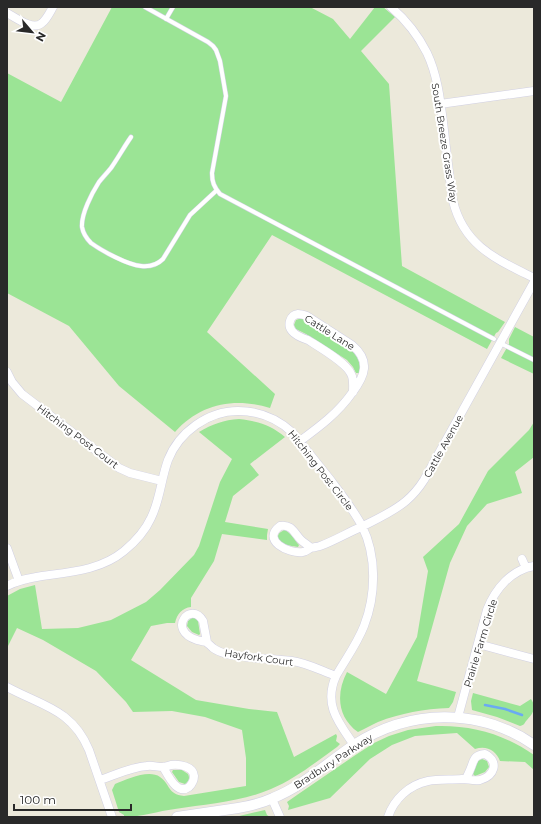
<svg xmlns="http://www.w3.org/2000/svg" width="541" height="824" font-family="Montserrat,sans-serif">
<rect width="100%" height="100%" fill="#ece9db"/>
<!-- green -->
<path fill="#9be495" d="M 112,7 L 310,7 L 333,19 L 350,39 L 375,7 L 383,7 L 395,17 L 361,51 L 389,84 L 402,266 L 505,322 L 498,332 L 496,333 L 487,349 L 272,235 L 207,332 L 275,394 L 270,408 C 234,397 200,404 175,432 L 119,386 L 69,326 L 7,293 L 7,73 L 61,102 Z
M 299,319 L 304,319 L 353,352 C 359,358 361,365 359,373 L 356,373 L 353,367 L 347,360 L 306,334 L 296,329 L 294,325 L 296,320 Z
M 515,327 L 534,337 L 534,374 L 501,358 L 509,344 L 509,339 Z
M 239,419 C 257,421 271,425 285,437 L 250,464 L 259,475 L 233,496 L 225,522 L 268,529 L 267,535 L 267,540 L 222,534 L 214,561 L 191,598 L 191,607 C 182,608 177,614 175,623 L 167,623 L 151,626 L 131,660 L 196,700 L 249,709 L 277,712 L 294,757 L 336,734 L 337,736 L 336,741 L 340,744 L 337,747 C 316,762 295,779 271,789 C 241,802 207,804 175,809 C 158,811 142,817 124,817 L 124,815 L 119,812 L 112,790 L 115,784 C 127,779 149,769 160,777 C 171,785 167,794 184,796 L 246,786 L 246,758 L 242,730 L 205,717 L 172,711 L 133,712 L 126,702 L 96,671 L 43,640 L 17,628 L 7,648 L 7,596 L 20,589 L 35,585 L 42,629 L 78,628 L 111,620 L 146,602 L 160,590 L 194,555 L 199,546 L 220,482 L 232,459 L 199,432 C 212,424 224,420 239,419 Z
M 534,422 L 534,457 L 515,472 L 522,493 L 487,504 L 467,526 L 450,563 L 417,681 L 456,692 L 453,702 L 449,708 C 424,709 401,713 378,722 C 371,725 365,729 358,732 C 337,717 336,693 347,672 L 386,694 L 417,637 L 428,571 L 423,557 L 459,524 L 488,471 L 529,430 Z
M 284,530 C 291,532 294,540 299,545 L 298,547 C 292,546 279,545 278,537 C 278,533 281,532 284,530 Z
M 192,618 L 195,618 L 198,621 L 200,634 L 199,635 L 192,632 L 187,626 L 188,621 Z
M 473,693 L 520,706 L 531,699 C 537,708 533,713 527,720 C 524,723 525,725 520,726 L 497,717 L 472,710 L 471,701 Z
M 436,726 C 472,725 504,734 534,755 L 534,770 L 525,762 L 500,761 C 496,750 486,745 475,749 L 457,733 L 415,736 L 392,745 L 370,759 L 330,798 L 288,810 L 289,806 L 287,802 L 297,795 L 354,756 L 374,743 L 389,736 L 408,730 Z
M 482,759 L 487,761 L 489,767 L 485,772 L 475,776 L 473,774 L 478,761 Z
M 173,770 L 182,770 L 188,774 C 190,778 189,781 185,784 L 179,782 L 172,772 Z
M 265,810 L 267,815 L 270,817 L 235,817 Z"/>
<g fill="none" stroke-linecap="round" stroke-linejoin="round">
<!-- stream -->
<path stroke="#6aaaf2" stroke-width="2.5" d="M 485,705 L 505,709 L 522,715"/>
<!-- service casing -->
<g stroke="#d1d0e3" stroke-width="5">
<path id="service" d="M 145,7 L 208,42 L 213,46 L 216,50 L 220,61 L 226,96 L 212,173 C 212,182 214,187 220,194 L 494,339
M 166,19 L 173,7
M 131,137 C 124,147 118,158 111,168 C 107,173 103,177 99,182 C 92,193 81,214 82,227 C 83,233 87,239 91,243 C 102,251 128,265 141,266 C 150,267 157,265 163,259 L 190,215 L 217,190
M 500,343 L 534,360"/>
</g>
<!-- minor casing -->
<g stroke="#d1d0e3" stroke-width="9">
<path id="minor" d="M 391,7 C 406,20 418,35 427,53 C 437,74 440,98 443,122 C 446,148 449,175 453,201 C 464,246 496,259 534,278
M 7,13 C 16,18 33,31 42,23 C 47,19 50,12 53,7
M 440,104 L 534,91
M 7,372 L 12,382 L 22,394 L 119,468 L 130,473 L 162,481
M 300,441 C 319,427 338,413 352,393 C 365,376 371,361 352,345 L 307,316 C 304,315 301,314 298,314 C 290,315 287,325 292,331 C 296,336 302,338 308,340 C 319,347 347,363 351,374 C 354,379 353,386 353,392
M 7,548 L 19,581
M 311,548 C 308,545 304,543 301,540 C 294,533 292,524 280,526 C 261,540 288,554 303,552 C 306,552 308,549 311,548 C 313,547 317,547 320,546 C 334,541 347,533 361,527 C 377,519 393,512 406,501 C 413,495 419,488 424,480 L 534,282
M 522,559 L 526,568
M 7,586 C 18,580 30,578 42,576 C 71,572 101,570 124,551 C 135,542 145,531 151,518 C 160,500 161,479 168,460 C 179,432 208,411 238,411 C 259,411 278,419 293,433 C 305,448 317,463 329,478 C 341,494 353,509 362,526 C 377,556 376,595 364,626 C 357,644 345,660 336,676 C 323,705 339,723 354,745
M 207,642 L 203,621 C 191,600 166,630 197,640 C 200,641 204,641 206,642 C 209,644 211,646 213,648 C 217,651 223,653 227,654 C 248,659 271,658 292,661 C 307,663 322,671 336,676
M 478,644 L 534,659
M 7,687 C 42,706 72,709 89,750 L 112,817
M 458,717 L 487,610 C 495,589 511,570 534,566
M 100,780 C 115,775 131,767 147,766 C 152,765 157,767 162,767 C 165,767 168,766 171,765 C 179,764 193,766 194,776 C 194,780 192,784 189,787 C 177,796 168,775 163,767
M 272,799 L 280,817
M 388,817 C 394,799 409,785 428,781 C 438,779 451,780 462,779 C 468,779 473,781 480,780 C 494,776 500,762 485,754 C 473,755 474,761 470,770 C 469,773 467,776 466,779"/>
</g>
<!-- tertiary casing -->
<g stroke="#d1d0e3" stroke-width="11">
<path id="tertiary" d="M 177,817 L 238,808 C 250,806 262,803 273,798 C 303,786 327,763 354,745 C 409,709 479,707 534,745"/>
</g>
<!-- service -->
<use href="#service" stroke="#fff" stroke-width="4"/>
<!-- minor -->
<use href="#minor" stroke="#fff" stroke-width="8"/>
<!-- tertiary -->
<use href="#tertiary" stroke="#fff" stroke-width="10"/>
</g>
<g text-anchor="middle" stroke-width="4" stroke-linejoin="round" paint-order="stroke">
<!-- street labels -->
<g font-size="10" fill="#292929" stroke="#fff">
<text transform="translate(445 143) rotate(81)" y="4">South Breeze Grass Way</text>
<text transform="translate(330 332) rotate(32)" y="4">Cattle Lane</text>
<text transform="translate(78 436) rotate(37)" y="4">Hitching Post Court</text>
<text transform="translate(443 446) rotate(-61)" y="4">Cattle Avenue</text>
<text transform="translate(321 470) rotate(52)" y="4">Hitching Post Circle</text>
<text transform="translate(480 643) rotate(-73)" y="4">Prairie Farm Circle</text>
<text transform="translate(259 657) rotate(8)" y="4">Hayfork Court</text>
<text transform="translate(333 761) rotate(-33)" y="4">Bradbury Parkway</text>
</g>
</g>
<!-- border -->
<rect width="541" height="824" fill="none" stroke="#292929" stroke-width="16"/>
<!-- north arrow -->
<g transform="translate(32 32) rotate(118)" stroke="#ffffff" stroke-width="3" paint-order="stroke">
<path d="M0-3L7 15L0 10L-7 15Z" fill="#292929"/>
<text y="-6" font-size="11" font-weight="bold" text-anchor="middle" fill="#292929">N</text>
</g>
<!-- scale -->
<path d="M14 804v6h117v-6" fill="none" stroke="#292929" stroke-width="2"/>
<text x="20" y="804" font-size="12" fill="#292929" stroke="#ffffff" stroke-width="3" paint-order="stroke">100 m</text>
</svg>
